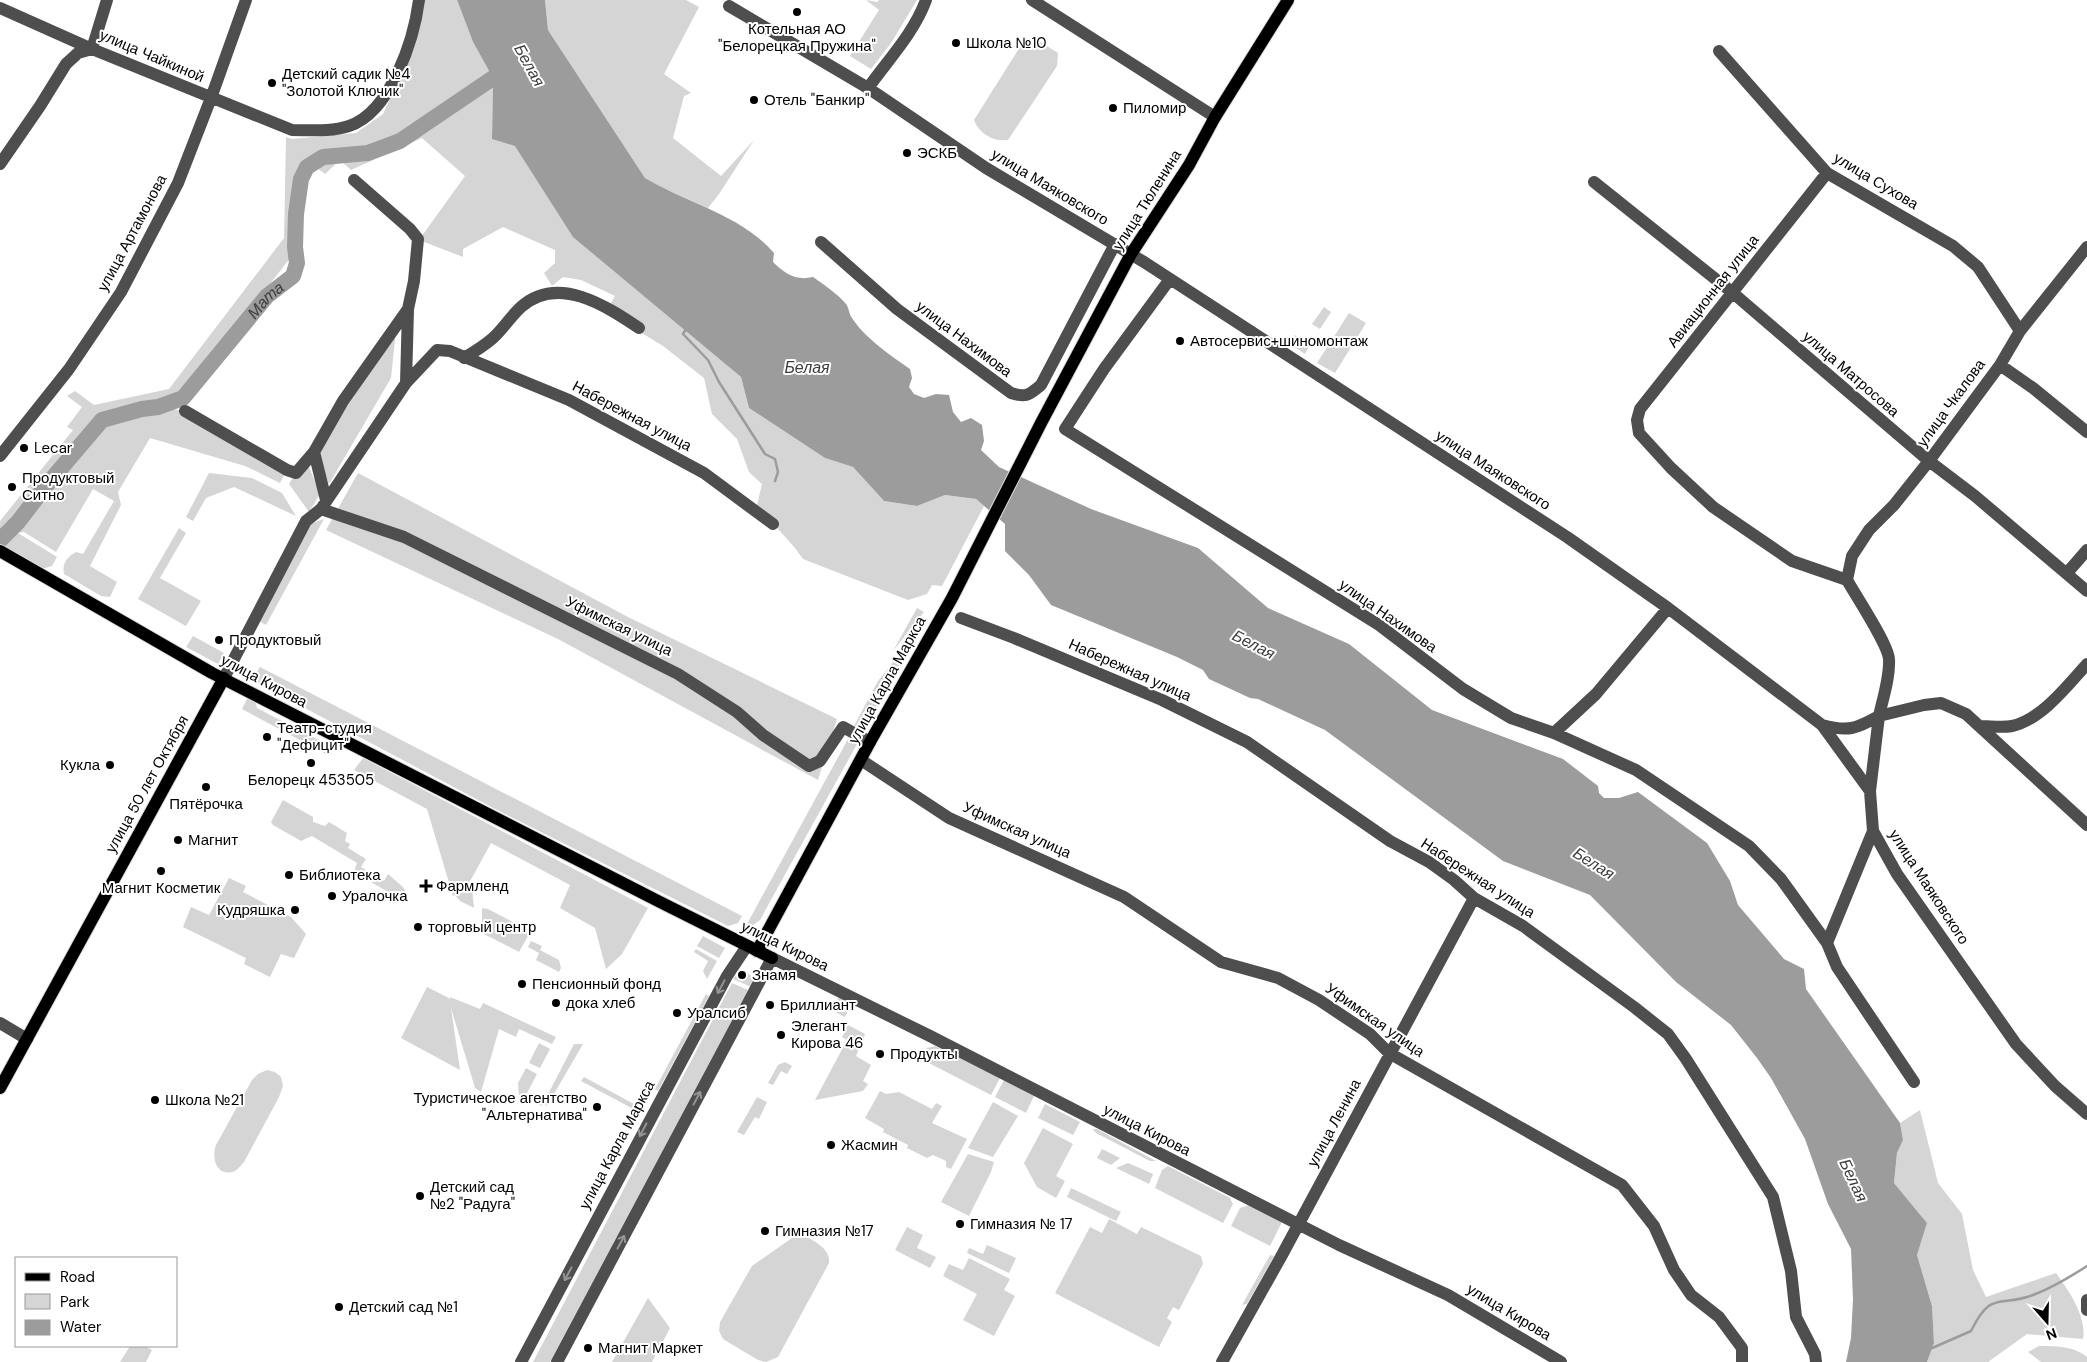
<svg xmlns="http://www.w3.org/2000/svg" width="2087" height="1362" font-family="'DM Sans',sans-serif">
<rect width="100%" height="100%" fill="#fff"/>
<!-- green -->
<path fill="#d5d5d5" d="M 420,0 L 457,0 L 473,42 L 493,78 L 492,139 L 515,145 L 574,237 L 741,377 L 749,408 L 825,458 L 853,467 L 884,501 L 917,506 L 945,495 L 976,499 L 984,506 L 942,586 L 932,585 L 927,594 L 908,600 L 803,559 L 795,548 L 757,505 L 762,484 L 749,472 L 737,439 L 712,414 L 704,378 L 663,346 L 606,311 L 615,296 L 581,280 L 563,277 L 552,286 L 544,273 L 555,263 L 555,250 L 503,227 L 463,249 L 463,257 L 419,240 L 465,176 L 422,138 L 351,170 L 340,160 L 325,174 L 313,165 L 305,177 L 298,248 L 172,409 L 185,411 L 287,470 L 280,483 L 245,466 L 150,438 L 118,492 L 121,505 L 90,566 L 117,582 L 110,597 L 101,596 L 64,574 C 62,563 67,557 76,552 L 83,554 L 114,501 L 93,489 L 56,552 L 24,532 L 18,533 L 57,557 L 52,566 L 42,569 L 0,545 L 0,521 L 73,430 L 67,427 L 82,407 L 67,396 L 75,391 L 94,405 L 169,389 L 284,238 L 286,137 L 292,139 L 356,133 L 383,114 L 408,61 Z
M 545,0 L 686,0 L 699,7 L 664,74 L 691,93 L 684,96 L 673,138 L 721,176 L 754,140 L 719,194 L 708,208 L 663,188 L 645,178 L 548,30 Z
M 866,0 L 877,2 L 879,0 L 917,0 L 891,43 L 871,69 L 850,56 L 879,10 Z
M 1025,39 L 1036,39 L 1058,53 L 1057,66 L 1008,140 C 994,142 979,134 974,120 Z
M 1324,307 L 1331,312 L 1320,329 L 1312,324 Z
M 1349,313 L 1366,323 L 1335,373 L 1317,363 Z
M 397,321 L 391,378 L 329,484 L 313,446 Z
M 1295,335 L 1310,345 L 1305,354 L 1290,344 Z
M 305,457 L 320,494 L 309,512 L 289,484 Z
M 209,473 L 252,478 L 282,493 L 296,516 L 234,487 L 206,498 L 193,521 L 186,517 Z
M 358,473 L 628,617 L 837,719 L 818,780 L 558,639 L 326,530 Z
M 324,519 L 266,625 L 259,621 L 310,524 Z
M 179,528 L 186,533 L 160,578 L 201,601 L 186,626 L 138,599 Z
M 917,608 L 924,612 L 893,651 Z
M 919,629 L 869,722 L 861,728 L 854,726 L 878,681 Z
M 193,636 L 224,653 L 218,664 L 186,647 Z
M 260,667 L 742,916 L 738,923 L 728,926 L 495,809 L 252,680 Z
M 248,697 L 255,700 L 257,708 L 328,745 L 326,754 L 242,709 Z
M 848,739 L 857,744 L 760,920 L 752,926 L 747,924 Z
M 363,758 L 648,908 L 622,954 L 606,969 L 595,928 L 560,908 L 570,885 L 491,843 L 468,885 L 472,889 L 474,908 L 460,901 L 455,895 L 453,896 L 427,809 L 354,770 Z
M 283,800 L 313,817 L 313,822 L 325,826 L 329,822 L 347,833 L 345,841 L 350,844 L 348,848 L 366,859 L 361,867 L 384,881 L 388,874 L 403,887 L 407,894 L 404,899 L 400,899 L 354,872 L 357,863 L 312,836 L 301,841 L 273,825 L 271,822 Z
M 229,878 L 246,886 L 243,892 L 291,917 L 306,934 L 294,958 L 281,954 L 270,977 L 244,964 L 246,958 L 183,927 L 191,907 L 209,915 Z
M 482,908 L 488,909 L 526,929 L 528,936 L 519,952 L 484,934 L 482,926 Z
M 703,936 L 725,948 L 719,958 L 697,946 Z
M 531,941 L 542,946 L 540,950 L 559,960 L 561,968 L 559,972 L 536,960 L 539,953 L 528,947 Z
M 696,949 L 717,961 L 707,979 L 703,971 L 708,961 L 694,952 Z
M 740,971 L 747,972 L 754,979 L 751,987 L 733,979 Z
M 732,983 L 748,990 L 550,1362 L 533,1362 Z
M 427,987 L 449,998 L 450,1000 L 450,997 L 480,1009 L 483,1003 L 556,1037 L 552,1044 L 519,1029 L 516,1037 L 499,1029 L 481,1092 L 475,1088 L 451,1008 L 460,1070 L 401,1038 Z
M 706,994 L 709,996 L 658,1091 L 655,1089 Z
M 839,997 L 852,1004 L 845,1017 L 831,1010 Z
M 848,1025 L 865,1034 L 856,1056 L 871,1065 L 863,1081 L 868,1084 L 863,1091 L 815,1100 L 847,1040 L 842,1037 Z
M 539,1043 L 550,1049 L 540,1068 L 529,1063 Z
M 574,1044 L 583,1044 L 547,1106 L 543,1104 L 542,1106 L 519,1096 L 518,1083 L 526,1068 L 537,1074 L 526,1095 L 543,1104 Z
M 935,1046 L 1000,1078 L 991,1095 L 921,1059 L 927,1048 Z
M 785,1062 L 792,1066 L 787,1074 L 781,1071 L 773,1085 L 768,1083 L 778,1065 Z
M 267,1070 L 275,1072 L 281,1077 L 283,1086 L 279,1097 L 244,1162 C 241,1165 238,1169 235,1171 C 217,1178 211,1159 216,1145 L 252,1080 L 258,1074 Z
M 584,1077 L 634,1104 L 638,1097 L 645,1097 L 637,1111 L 581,1081 Z
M 1004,1080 L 1034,1096 L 1026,1113 L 995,1097 Z
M 880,1091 L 886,1094 L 899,1092 L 932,1109 L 936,1103 L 942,1106 L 932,1123 L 967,1139 L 951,1169 L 946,1167 L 946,1161 L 933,1155 L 927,1158 L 907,1148 L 908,1145 L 883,1132 L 884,1129 L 865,1118 Z
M 757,1097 L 767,1102 L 759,1119 L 755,1117 L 744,1135 L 737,1132 Z
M 993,1102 L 1018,1116 L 993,1157 L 968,1148 Z
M 1045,1104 L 1080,1122 L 1073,1135 L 1038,1118 Z
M 1920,1110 L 1938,1183 L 1962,1214 L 1973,1270 L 1986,1297 L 2056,1273 C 2069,1291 2087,1317 2083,1339 L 2027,1334 L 1988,1362 L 1927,1362 L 1934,1343 L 1932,1306 L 1917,1255 L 1927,1223 L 1894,1183 L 1897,1153 L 1903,1140 L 1900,1123 Z
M 1043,1128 L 1073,1144 L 1056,1176 L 1065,1181 L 1056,1198 L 1037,1187 L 1024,1163 Z
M 1093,1129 L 1097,1129 L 1156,1161 L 1150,1161 L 1096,1133 Z
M 1102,1149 L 1120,1158 L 1111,1165 L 1097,1158 Z
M 968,1154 L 994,1162 L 991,1172 L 969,1216 L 941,1202 Z
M 1128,1163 L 1153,1174 L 1149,1184 L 1116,1168 Z
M 1168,1166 L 1230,1198 L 1233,1204 L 1223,1223 L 1155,1188 L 1162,1170 Z
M 1071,1188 L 1121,1212 L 1116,1221 L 1067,1197 Z
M 1249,1205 L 1282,1222 L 1270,1246 L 1231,1226 L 1240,1208 Z
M 1109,1219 L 1137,1234 L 1141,1227 L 1201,1256 L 1203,1264 L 1179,1310 L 1173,1307 L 1167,1318 L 1172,1322 L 1159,1347 L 1055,1293 L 1090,1227 L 1102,1233 Z
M 907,1227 L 923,1235 L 917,1248 L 936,1257 L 930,1268 L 895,1250 Z
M 802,1234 C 813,1241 831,1248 829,1263 L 778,1357 L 766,1362 L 758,1360 L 723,1339 L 719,1331 L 720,1322 L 752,1266 L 792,1238 Z
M 987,1245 L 1016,1258 L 1009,1273 L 967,1253 L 969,1248 L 983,1254 Z
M 1270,1255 L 1274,1256 L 1247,1304 L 1242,1305 Z
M 969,1258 L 1010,1279 L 1004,1290 L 1015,1296 L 994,1336 L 963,1320 L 977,1294 L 943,1276 L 949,1264 L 963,1270 Z
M 648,1298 L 670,1328 L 652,1362 L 612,1362 Z
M 130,1346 L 145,1346 L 152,1350 L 146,1362 L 120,1362 Z
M 2039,1346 C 2056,1346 2074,1346 2087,1357 L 2087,1362 L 2041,1362 L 2028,1352 Z"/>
<!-- water -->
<path fill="#9c9c9c" d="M 457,0 L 545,0 L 548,30 L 645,178 C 687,203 741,215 774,253 L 773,262 C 785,274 796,281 813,277 C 823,284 838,294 846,304 C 849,308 849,314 852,318 C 864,337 891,356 910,369 L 912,378 L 909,387 L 914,394 L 924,398 L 936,394 L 949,395 L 953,412 L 961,422 L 971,418 L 982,425 L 984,441 L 981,450 L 999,467 L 1091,509 L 1198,548 L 1268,608 L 1349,644 L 1432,710 L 1563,759 L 1598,786 L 1599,793 L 1604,798 L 1619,798 L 1638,792 L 1707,843 L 1730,881 L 1738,905 L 1784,959 L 1804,969 L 1806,989 L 1900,1123 L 1903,1140 L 1897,1153 L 1894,1183 L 1927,1223 L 1917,1255 L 1932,1306 L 1934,1343 L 1927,1362 L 1846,1362 L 1851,1338 L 1853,1299 L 1851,1249 L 1828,1204 L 1805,1139 L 1771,1078 L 1757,1058 L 1731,1025 L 1676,982 L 1590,895 L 1503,861 L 1325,730 L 1258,699 L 1250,698 L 1209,679 L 1203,670 L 1177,657 L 1051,605 L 1029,575 L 1005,551 L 1005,524 L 976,499 L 945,495 L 917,506 L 884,501 L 853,467 L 825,458 L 749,408 L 741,377 L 573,237 L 515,146 L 492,139 L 493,78 L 473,42 Z"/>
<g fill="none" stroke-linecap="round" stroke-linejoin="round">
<!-- stream -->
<path stroke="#9c9c9c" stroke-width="2.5" d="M 686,329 L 683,334 L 708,360 L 719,382 L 765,454 L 775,459 L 778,472 L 775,481
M 1930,1349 L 1971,1331 C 1992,1289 1999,1308 2033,1295 C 2052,1288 2070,1277 2087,1266"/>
<!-- river -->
<path stroke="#9c9c9c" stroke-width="16" id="s1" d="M 0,540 L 18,522 L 45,487 L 102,420 L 142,409 L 158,407 L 183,398 L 267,296 L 293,276 L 297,263 L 295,247 L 296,214 L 301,179 L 307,167 L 323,157 L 368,153 L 400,141 L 493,78 L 514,73"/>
<!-- major casing -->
<g stroke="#dbdbdb" stroke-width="14">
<path id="major" d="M 0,551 L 212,673 L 660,902 L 772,958
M 757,951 L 870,742 L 952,598 L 1041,423 L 1131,254 L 1189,165 L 1215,117 L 1288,0
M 0,1088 L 224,678"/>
</g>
<!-- minor -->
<path stroke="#4e4e4e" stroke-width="12" d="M 1032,0 L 1215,117
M 729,6 L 868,88 L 986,168 L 1144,262 L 1567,537 L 1668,608 L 1822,725 L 1870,791 L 1873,831 L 1897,874 L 2016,1044 L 2055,1086 L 2087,1114
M 0,8 L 92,49 L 292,130 C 311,130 331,132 349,126 C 391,112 414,39 419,0
M 1719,51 L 1827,173 L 1953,246 L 1978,267 L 2020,331
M 868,88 C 888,60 914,33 926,0
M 0,164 L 40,106 L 66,64 L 78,53 L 92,49 L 107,0
M 354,180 L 410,229 L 418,239 L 414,281 L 408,309 L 406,383
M 1594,182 L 1733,293 L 1929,461 L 1975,496 L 2087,591
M 821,242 L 897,309 L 1011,393 C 1026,398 1029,395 1041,385 L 1115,244
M 1170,279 L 1104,369 L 1065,429 L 1379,625 L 1463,689 L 1511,718 L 1554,733 L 1636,770 L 1749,846 L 1781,879 L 1827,943 L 1837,967 L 1914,1082
M 464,358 C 474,352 484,346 493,338 C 503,329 511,316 521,307 C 558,274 606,306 639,328
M 2000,365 L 2033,388 L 2087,432
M 185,411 L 287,470 L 296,473 L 314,452
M 0,456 L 69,369 L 121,292 L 178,183 L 211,98 L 246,0
M 326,500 L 314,452 L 343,401 L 408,309
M 321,509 L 404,537 L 678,674 L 737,712 L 763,735 L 809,766 L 820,761 L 843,727 L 870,742
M 2067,573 L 2087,550
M 1847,580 L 1852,556 L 1869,530 L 1894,505 L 1929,461 L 2000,365 L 2020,331 L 2087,247
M 961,618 L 1014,638 L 1162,700 L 1247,742 L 1390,841 L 1429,862 L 1454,880 L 1474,898 L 1523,926 L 1634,1007 L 1668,1034 L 1686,1059 L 1773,1197 L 1791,1271 L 1796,1317 L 1815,1354 L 1816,1362
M 224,678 L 306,521 L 321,509 L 406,383 L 437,350 L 450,351 L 569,400 L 704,473 L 773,524
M 1822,725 C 1848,732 1856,729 1879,716 C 1883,698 1890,677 1889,659 C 1888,644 1856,596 1847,580 L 1792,561 L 1713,507 L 1671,468 L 1639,433 L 1637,420 L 1640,409 L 1827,173
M 1980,726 C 1990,726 2002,728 2012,726 C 2041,720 2068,685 2087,664
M 1554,733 L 1596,694 L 1668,608
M 861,760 L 949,818 L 1124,897 L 1221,962 L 1278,978 L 1319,1000 L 1370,1034 L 1389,1053 L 1622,1185 L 1654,1226 L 1674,1270 L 1691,1295 L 1719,1317 L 1742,1348 L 1742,1362
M 1870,791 L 1879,716 L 1924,705 L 1941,703 L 1966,714 L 2087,825
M 1827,943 L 1873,831
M 0,1023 L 27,1039
M 2087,1300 L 2087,1310
M 521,1362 L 727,976 L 747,946
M 557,1362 L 772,958 L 930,1036 L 1339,1245 L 1448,1295 L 1561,1362
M 1222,1362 L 1282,1255 L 1474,898"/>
<!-- major -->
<use href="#major" stroke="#000" stroke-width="12"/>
</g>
<!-- one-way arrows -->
<defs><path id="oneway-shaft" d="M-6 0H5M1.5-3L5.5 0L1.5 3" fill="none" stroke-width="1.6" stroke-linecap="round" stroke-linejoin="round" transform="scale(1.25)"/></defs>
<g stroke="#959595">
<use href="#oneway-shaft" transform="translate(721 987) rotate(118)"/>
<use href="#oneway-shaft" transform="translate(697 1098) rotate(-62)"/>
<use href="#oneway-shaft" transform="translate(643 1130) rotate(118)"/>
<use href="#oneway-shaft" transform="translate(621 1242) rotate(-62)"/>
<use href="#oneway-shaft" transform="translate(568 1274) rotate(118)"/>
</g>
<!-- markers -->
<g fill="#000" stroke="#fff" stroke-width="2">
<circle cx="797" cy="12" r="5"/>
<circle cx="956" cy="43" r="5"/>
<circle cx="272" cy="83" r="5"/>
<circle cx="754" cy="100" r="5"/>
<circle cx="1113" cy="108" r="5"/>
<circle cx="907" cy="153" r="5"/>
<circle cx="1180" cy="341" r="5"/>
<circle cx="24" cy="448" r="5"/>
<circle cx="12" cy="487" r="5"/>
<circle cx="219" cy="640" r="5"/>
<circle cx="267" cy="737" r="5"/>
<circle cx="311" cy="763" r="5"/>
<circle cx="110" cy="765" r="5"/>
<circle cx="206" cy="787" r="5"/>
<circle cx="178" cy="840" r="5"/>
<circle cx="161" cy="871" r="5"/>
<circle cx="289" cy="875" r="5"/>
<path d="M423.5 878.5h5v5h5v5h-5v5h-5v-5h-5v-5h5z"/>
<circle cx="332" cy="896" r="5"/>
<circle cx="295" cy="910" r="5"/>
<circle cx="418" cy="927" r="5"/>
<circle cx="742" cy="975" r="5"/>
<circle cx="522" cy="984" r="5"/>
<circle cx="556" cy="1003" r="5"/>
<circle cx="770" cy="1005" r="5"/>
<circle cx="677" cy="1013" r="5"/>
<circle cx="781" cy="1035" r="5"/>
<circle cx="880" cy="1054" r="5"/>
<circle cx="155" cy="1100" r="5"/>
<circle cx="597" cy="1107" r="5"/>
<circle cx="831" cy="1145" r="5"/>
<circle cx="420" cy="1196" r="5"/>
<circle cx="960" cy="1224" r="5"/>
<circle cx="765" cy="1231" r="5"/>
<circle cx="339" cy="1307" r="5"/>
<circle cx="588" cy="1348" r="5"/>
</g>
<g text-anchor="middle" stroke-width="4" stroke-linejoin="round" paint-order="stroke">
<!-- poi labels -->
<g font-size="15" fill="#000" stroke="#fff" text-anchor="start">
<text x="797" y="34" text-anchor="middle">Котельная АО<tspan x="797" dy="17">"Белорецкая Пружина"</tspan></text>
<text x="966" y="48">Школа №10</text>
<text x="282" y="79">Детский садик №4<tspan x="282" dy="17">"Золотой Ключик"</tspan></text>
<text x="764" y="105">Отель "Банкир"</text>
<text x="1123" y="113">Пиломир</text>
<text x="917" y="158">ЭСКБ</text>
<text x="1190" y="346">Автосервис+шиномонтаж</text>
<text x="34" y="453">Lecar</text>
<text x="22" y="483">Продуктовый<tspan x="22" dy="17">Ситно</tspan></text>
<text x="229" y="645">Продуктовый</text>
<text x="277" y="733">Театр-студия<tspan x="277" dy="17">"Дефицит"</tspan></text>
<text x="100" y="770" text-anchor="end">Кукла</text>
<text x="311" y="785" text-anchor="middle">Белорецк 453505</text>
<text x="206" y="809" text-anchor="middle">Пятёрочка</text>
<text x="188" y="845">Магнит</text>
<text x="299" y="880">Библиотека</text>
<text x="436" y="891">Фармленд</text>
<text x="161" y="893" text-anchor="middle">Магнит Косметик</text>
<text x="342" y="901">Уралочка</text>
<text x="285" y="915" text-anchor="end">Кудряшка</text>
<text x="428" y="932">торговый центр</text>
<text x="752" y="980">Знамя</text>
<text x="532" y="989">Пенсионный фонд</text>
<text x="566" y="1008">дока хлеб</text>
<text x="780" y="1010">Бриллиант</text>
<text x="687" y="1018">Уралсиб</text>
<text x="791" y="1031">Элегант<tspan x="791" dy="17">Кирова 46</tspan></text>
<text x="890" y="1059">Продукты</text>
<text x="587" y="1103" text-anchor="end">Туристическое агентство<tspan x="587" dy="17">"Альтернатива"</tspan></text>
<text x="165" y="1105">Школа №21</text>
<text x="841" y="1150">Жасмин</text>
<text x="430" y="1192">Детский сад<tspan x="430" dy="17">№2 "Радуга"</tspan></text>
<text x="970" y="1229">Гимназия № 17</text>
<text x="775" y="1236">Гимназия №17</text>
<text x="349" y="1312">Детский сад №1</text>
<text x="598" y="1353">Магнит Маркет</text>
</g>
<!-- street labels -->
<g font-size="15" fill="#000" stroke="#fff">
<text transform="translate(152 56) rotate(23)" y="5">улица Чайкиной</text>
<text transform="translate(1876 181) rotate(31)" y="5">улица Сухова</text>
<text transform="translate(1050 187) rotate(31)" y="5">улица Маяковского</text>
<text transform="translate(1147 200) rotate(-58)" y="5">улица Тюленина</text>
<text transform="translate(132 233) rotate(-62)" y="5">улица Артамонова</text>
<text transform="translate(1713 291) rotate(-52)" y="5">Авиационная улица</text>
<text transform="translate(964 339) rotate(37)" y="5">улица Нахимова</text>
<text transform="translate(1851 374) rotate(41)" y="5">улица Матросова</text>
<text transform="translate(1951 403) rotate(-54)" y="5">улица Чкалова</text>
<text transform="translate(632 416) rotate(28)" y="5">Набережная улица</text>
<text transform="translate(1493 470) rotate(33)" y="5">улица Маяковского</text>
<text transform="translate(1388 616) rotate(35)" y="5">улица Нахимова</text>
<text transform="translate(619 626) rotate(26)" y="5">Уфимская улица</text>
<text transform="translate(1130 670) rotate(24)" y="5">Набережная улица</text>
<text transform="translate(887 680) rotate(-61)" y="5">улица Карла Маркса</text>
<text transform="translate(264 681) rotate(28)" y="5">улица Кирова</text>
<text transform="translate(147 784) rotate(-61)" y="5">улица 50 лет Октября</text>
<text transform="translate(1017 830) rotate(24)" y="5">Уфимская улица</text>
<text transform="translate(1478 878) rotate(33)" y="5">Набережная улица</text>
<text transform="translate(1929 887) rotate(57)" y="5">улица Маяковского</text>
<text transform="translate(785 946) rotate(26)" y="5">улица Кирова</text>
<text transform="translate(1375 1020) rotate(35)" y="5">Уфимская улица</text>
<text transform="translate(1334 1123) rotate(-62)" y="5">улица Ленина</text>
<text transform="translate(1147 1130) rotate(27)" y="5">улица Кирова</text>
<text transform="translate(617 1145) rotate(-62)" y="5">улица Карла Маркса</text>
<text transform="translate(1509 1312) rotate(31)" y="5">улица Кирова</text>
</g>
<!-- water labels -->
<g font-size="16" font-style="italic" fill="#3d3d3d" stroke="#fff">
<text transform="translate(530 65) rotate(61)" y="6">Белая</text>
<text dy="6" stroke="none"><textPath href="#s1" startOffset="370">Мата</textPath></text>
<text x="807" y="373">Белая</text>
<text transform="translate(1254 644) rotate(27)" y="6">Белая</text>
<text transform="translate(1594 863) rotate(32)" y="6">Белая</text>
<text transform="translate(1854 1180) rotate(65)" y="6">Белая</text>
</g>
</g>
<!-- legend -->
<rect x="15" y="1257" width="162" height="90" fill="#ffffff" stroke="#999999"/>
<rect x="25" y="1273" width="25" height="8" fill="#000000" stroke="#999999"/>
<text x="60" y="1282" font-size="15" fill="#000000">Road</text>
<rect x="25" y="1294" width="25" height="15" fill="#d5d5d5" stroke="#999999"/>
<text x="60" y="1307" font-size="15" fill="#000000">Park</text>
<rect x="25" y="1320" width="25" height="15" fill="#9c9c9c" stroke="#999999"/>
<text x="60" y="1332" font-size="15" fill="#000000">Water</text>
<!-- north arrow -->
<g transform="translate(2047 1322) rotate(160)" stroke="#ffffff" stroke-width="4" paint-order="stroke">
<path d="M0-4L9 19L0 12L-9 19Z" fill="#000000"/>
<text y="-8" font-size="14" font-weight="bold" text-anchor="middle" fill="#000000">N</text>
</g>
</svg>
